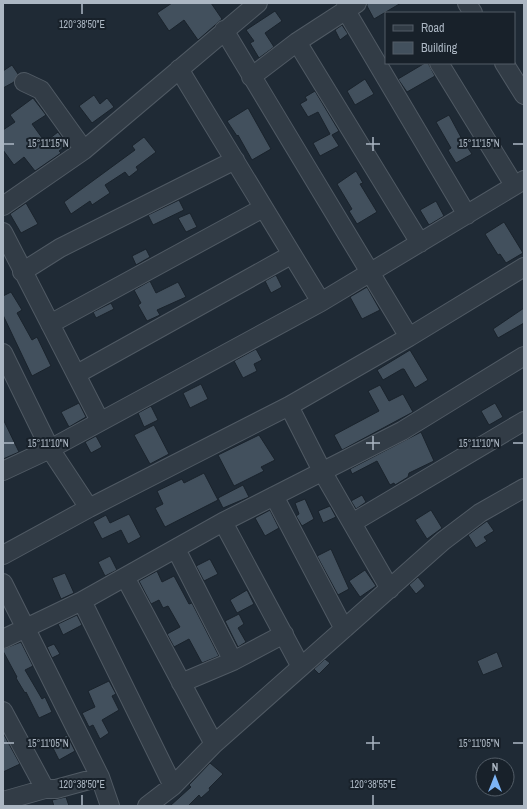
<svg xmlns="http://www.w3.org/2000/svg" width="527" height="809" font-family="'Archivo Narrow',sans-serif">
<rect width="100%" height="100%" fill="#1f2a35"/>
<!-- building -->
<path fill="#42505d" stroke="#1a232c" d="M 172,3 L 211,3 L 222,19 L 198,40 L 184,20 L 169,31 L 157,13 Z
M 367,3 L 401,3 L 374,19 L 367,6 Z
M 275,11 L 282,21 L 265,33 L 274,47 L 259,58 L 250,43 L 254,41 L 246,30 Z
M 342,25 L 348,34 L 340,40 L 335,30 Z
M 425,63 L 428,63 L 435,76 L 407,92 L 398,79 Z
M 12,65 L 18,74 L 14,82 L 3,88 L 3,71 Z
M 365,79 L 374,94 L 355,105 L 347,91 Z
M 315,91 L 339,131 L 332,135 L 339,146 L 320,156 L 313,143 L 330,134 L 318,112 L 308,117 L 300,104 L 307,100 L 305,97 Z
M 94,95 L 100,104 L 107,98 L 114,107 L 92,123 L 79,106 Z
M 33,98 L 46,115 L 32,124 L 45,142 L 58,132 L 67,145 L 59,151 L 61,153 L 35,171 L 24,157 L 14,165 L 3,150 L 3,130 L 15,122 L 10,115 Z
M 248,108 L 271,149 L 252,160 L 238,135 L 237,136 L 227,121 Z
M 449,115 L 463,141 L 472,154 L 456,163 L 448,150 L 451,148 L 436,122 Z
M 144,137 L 156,152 L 136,167 L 138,170 L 129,177 L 125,172 L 105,185 L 110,193 L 92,205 L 90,201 L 71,214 L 64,202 L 135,150 L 132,146 Z
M 356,171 L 363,183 L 360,184 L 377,212 L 357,224 L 349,211 L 352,209 L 337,184 Z
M 179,200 L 184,210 L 153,225 L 148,215 Z
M 436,201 L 444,216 L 429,225 L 420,210 Z
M 26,203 L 38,224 L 21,233 L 10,214 Z
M 190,213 L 197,227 L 186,232 L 178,218 Z
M 504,222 L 523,253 L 506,263 L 500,254 L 498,255 L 485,234 Z
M 146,249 L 150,257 L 136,265 L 132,256 Z
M 276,275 L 282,287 L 271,293 L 265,281 Z
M 150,281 L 156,293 L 178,282 L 186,297 L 157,310 L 160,315 L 147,321 L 138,305 L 141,303 L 134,290 Z
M 367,287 L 380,310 L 362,319 L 350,297 Z
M 11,292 L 22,310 L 17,313 L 32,340 L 37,337 L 51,366 L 32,376 L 3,315 L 3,296 Z
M 111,303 L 114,309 L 96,318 L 93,312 Z
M 524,308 L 524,323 L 498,338 L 493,329 Z
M 256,349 L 262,360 L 254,364 L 257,371 L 243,378 L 234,361 Z
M 410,350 L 428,380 L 415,388 L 404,369 L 402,369 L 383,380 L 377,370 Z
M 201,384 L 208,399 L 190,408 L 183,393 Z
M 380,385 L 389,401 L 403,394 L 413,412 L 342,450 L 334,435 L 379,411 L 368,391 Z
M 79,403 L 86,417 L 69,427 L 61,412 Z
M 495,403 L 503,417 L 489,425 L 481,411 Z
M 151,406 L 158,420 L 144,427 L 138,413 Z
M 3,419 L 19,452 L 3,459 Z
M 154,425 L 169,454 L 150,464 L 134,435 Z
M 421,432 L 434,461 L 409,473 L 408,477 L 395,485 L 394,483 L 390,485 L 377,461 L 352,474 L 350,469 Z
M 259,435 L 275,460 L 261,467 L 264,471 L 234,486 L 218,455 Z
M 96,436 L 102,447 L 91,453 L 85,442 Z
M 204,473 L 218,500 L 165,527 L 155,508 L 163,504 L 157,491 L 182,479 L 184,483 Z
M 243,485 L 249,497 L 223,508 L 218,498 Z
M 362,495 L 366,502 L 356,509 L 351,501 Z
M 305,499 L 314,519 L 302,526 L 296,516 L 299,514 L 295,503 Z
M 330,506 L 336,517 L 323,523 L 318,511 Z
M 270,510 L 279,528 L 265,536 L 255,518 Z
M 431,510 L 442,528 L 427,539 L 415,520 Z
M 129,514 L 141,537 L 128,544 L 121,530 L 102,539 L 93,522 L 106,515 L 110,523 Z
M 487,521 L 494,531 L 484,537 L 487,541 L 476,548 L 468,535 Z
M 331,549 L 349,589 L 338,595 L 317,556 Z
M 110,556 L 117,570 L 105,576 L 98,562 Z
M 210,559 L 218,574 L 204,581 L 196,566 Z
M 365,570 L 376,586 L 360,597 L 349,581 Z
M 157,571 L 162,582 L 174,576 L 189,604 L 192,603 L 219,656 L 202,663 L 189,639 L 174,647 L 167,634 L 180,627 L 168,606 L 163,608 L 159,600 L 151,604 L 139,581 Z
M 65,573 L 74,593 L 61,599 L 52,578 Z
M 418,577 L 425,586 L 416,594 L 409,585 Z
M 247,590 L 254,604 L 237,613 L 230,600 Z
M 239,614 L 244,624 L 238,628 L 246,642 L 238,647 L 225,621 Z
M 77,615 L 82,625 L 63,635 L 58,624 Z
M 21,642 L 33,666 L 25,670 L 42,699 L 45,697 L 52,712 L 39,718 L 26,692 L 25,693 L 16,678 L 17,677 L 3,651 L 3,649 Z
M 54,644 L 60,654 L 52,658 L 47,647 Z
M 497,652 L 503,667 L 483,675 L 477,661 Z
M 325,659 L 330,663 L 319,674 L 314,669 Z
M 109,681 L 116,694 L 112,696 L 119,710 L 102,720 L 109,733 L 100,739 L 93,725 L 89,727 L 82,713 L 95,707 L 88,691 Z
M 3,733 L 20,764 L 3,772 Z
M 67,735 L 75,751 L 59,760 L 51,744 Z
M 210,763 L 223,774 L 209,788 L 210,790 L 201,798 L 199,795 L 188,806 L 170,806 L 191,787 L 189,785 Z
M 66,797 L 69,806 L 54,806 L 52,800 Z"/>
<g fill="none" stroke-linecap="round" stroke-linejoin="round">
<!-- minor casing -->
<g stroke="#505a64" stroke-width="20">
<path id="minor" d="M 467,3 L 473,13
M 345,9 L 467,215
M 224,30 L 409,337
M 297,42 L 420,243
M 439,63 L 514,185
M 504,63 L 524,95
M 179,69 L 321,302
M 251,77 L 297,42 L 357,3
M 24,82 L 41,90 L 84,150
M 3,206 L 84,150 L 258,3
M 3,232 L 100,421
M 22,272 L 60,248 L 235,160
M 50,324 L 263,208
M 3,353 L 50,449 L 89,508
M 77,374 L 291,255
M 289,406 L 322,471 L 390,589
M 3,471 L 50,449 L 321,302 L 524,180
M 274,496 L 344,629
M 223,522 L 301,667
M 352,523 L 524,421
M 176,549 L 233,661
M 3,555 L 89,508 L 289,406 L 409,337 L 524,267
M 125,577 L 214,744
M 3,583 L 100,777 L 110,806
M 82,601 L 173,786
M 3,639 L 82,601 L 223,522 L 402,431 L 524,356
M 181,683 L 233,661 L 284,634
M 3,711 L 45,789
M 3,801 L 45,789 L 56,789 L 100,777
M 147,806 L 173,786 L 214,744 L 443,541 L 480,513 L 524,488"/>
</g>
<!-- minor -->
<use href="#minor" stroke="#323c46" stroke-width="18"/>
</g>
<!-- ticks -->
<path fill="none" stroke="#acb7c3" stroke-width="1.5" d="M 82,4 L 82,14M 373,137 L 373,151M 4,144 L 14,144M 366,144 L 380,144M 513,144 L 523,144M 373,436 L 373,450M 4,443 L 14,443M 366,443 L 380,443M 513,443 L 523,443M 373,736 L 373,750M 4,743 L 14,743M 366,743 L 380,743M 513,743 L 523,743M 82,795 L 82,805M 373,795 L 373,805"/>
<g font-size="10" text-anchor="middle" fill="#acb7c3" stroke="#18212a" stroke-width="4" stroke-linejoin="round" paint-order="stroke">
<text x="82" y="28">120°38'50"E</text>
<text x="48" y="147">15°11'15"N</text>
<text x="479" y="147">15°11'15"N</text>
<text x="48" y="447">15°11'10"N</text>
<text x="479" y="447">15°11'10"N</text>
<text x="48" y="747">15°11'05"N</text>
<text x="479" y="747">15°11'05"N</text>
<text x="82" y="788">120°38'50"E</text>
<text x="373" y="788">120°38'55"E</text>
</g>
<!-- border -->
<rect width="527" height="809" fill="none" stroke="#acb7c3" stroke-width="8"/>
<!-- legend -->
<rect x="385" y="12" width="130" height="52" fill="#18212a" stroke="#535d67"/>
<rect x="393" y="25" width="20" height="6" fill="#323c46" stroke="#535d67"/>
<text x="421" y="32" font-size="12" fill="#acb7c3">Road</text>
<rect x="393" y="42" width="20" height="12" fill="#42505d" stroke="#535d67"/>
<text x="421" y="52" font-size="12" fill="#acb7c3">Building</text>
<!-- north arrow -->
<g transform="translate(495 777)"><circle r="19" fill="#18212a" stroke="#535d67"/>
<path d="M0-3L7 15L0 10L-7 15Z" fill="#7db5f7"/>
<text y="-6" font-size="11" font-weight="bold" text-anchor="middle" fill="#acb7c3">N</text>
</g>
</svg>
